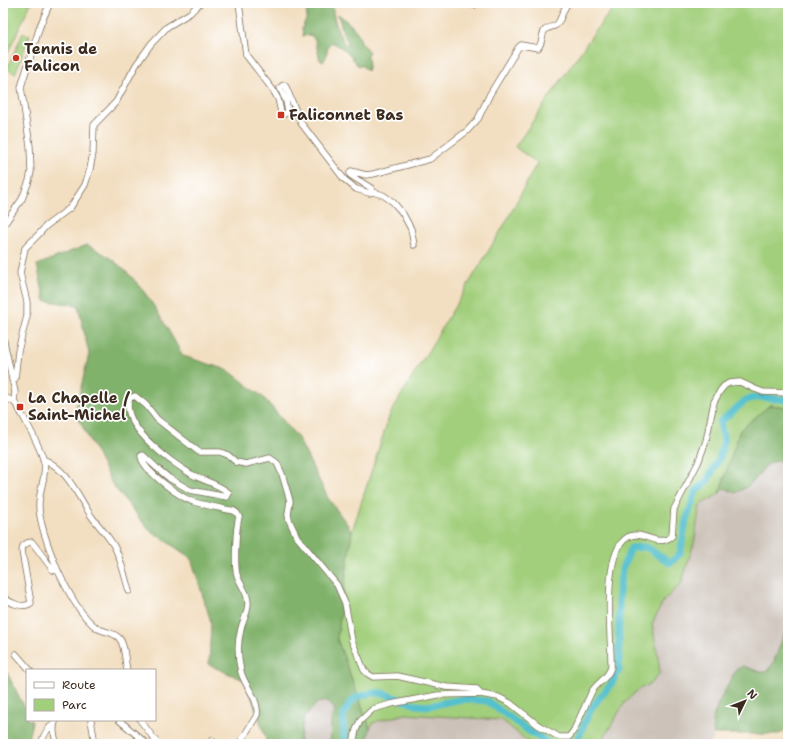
<svg xmlns="http://www.w3.org/2000/svg" width="791" height="747" font-family="'Shantell Sans',sans-serif">
<rect width="100%" height="100%" fill="#fff"/>
<filter id="ink" filterUnits="userSpaceOnUse"><feTurbulence type="fractalNoise" baseFrequency=".025" numOctaves="2"/><feDisplacementMap in="SourceGraphic" scale="8" xChannelSelector="R" yChannelSelector="G"/><feConvolveMatrix kernelMatrix="1 2 1 2 8 2 1 2 1" color-interpolation-filters="sRGB"/></filter>
<filter id="wash" filterUnits="userSpaceOnUse"><feTurbulence type="fractalNoise" baseFrequency=".012" numOctaves="4" result="noise"/><feDisplacementMap in="SourceGraphic" scale="16" xChannelSelector="R" yChannelSelector="G"/><feGaussianBlur stdDeviation="0.9" result="paint"/><feColorMatrix in="noise" values="0 0 0 0 0 0 0 0 0 0 0 0 0 0 0 0 0 1.4 0 .05"/><feComposite in="paint" operator="in"/></filter>
<g filter="url(#wash)">
<rect width="100%" height="100%" fill="#f2dec0"/>
<!-- industrial -->
<path fill="#ccc2b9" d="M 775,460 L 787,460 L 788,462 L 788,624 L 773,665 L 766,672 L 760,672 L 743,666 L 712,721 L 714,734 L 711,744 L 600,744 L 625,702 L 639,689 L 650,684 L 652,624 L 664,600 L 681,584 L 694,543 L 700,505 L 719,494 L 725,488 L 736,493 L 749,485 L 764,467 Z
M 328,701 L 335,710 L 331,720 L 330,744 L 299,744 L 304,718 L 317,703 Z
M 405,714 L 502,720 L 531,744 L 367,744 L 370,728 L 373,723 Z"/>
<!-- green -->
<path fill="#a2cf7c" stroke="#6e7c4d" d="M 3,3 L 31,3 L 3,63 Z
M 617,3 L 788,3 L 788,407 L 770,405 L 740,430 L 719,494 L 700,505 L 694,543 L 681,584 L 664,600 L 652,624 L 658,656 L 660,673 L 650,684 L 639,689 L 625,702 L 600,744 L 531,744 L 502,720 L 405,714 L 378,721 L 373,723 L 370,728 L 337,639 L 352,531 L 390,414 L 506,222 L 537,163 L 515,147 L 593,34 Z
M 23,33 L 30,35 L 15,74 L 7,68 Z"/>
<!-- forest -->
<path fill="#81b26c" stroke="#5e6e45" d="M 305,3 L 332,3 C 333,18 338,34 346,46 L 348,43 L 343,33 L 338,14 L 351,25 L 358,33 L 361,42 L 369,52 L 367,55 L 369,64 L 367,71 L 363,66 L 357,65 C 350,55 342,46 331,42 C 326,48 328,56 323,62 L 320,60 L 315,40 L 311,35 L 303,36 L 302,28 L 307,17 Z
M 87,245 C 137,267 157,311 183,356 L 228,370 L 263,397 L 298,438 L 328,498 L 352,531 L 337,639 L 370,728 L 367,744 L 330,744 L 331,720 L 335,710 L 328,701 L 317,703 L 304,718 L 299,744 L 264,744 L 266,739 L 246,681 L 209,665 L 211,622 L 191,558 L 148,529 L 112,484 L 75,412 L 89,354 L 78,305 L 45,301 L 37,265 Z
M 770,405 L 788,407 L 788,462 L 787,460 C 761,461 765,471 749,485 C 746,488 740,491 735,493 L 725,488 L 719,494 L 740,430 Z
M 788,624 L 788,728 L 779,734 L 714,734 L 712,721 L 718,704 L 736,670 L 743,666 L 760,672 L 766,672 L 773,664 Z
M 3,665 L 27,712 L 27,720 L 31,720 L 32,722 L 27,744 L 3,744 Z"/>
<g fill="none" stroke-linecap="round" stroke-linejoin="round">
<!-- river -->
<path stroke="#54c0ce" stroke-width="7" d="M 345,744 L 343,724 L 344,714 L 349,704 L 357,697 L 371,693 L 383,693 L 416,705 L 428,706 L 462,699 L 487,701 L 530,732 L 550,744
M 575,744 L 592,707 L 612,683 L 619,670 L 619,590 L 622,569 L 631,548 L 646,547 L 670,563 L 680,554 L 686,521 L 696,491 L 707,481 L 719,459 L 724,441 L 720,422 L 746,400 L 757,397 L 788,400"/>
</g>
</g>
<g filter="url(#ink)">
<g fill="none" stroke-linecap="round" stroke-linejoin="round">
<!-- minor casing -->
<g stroke="#7b6957" stroke-width="7">
<path id="minor" d="M 239,3 L 246,55 L 273,90 L 278,99 L 281,112 L 283,115 L 288,112 L 286,101 L 280,88 L 282,86 L 284,85 L 286,87 L 301,123 L 344,179 L 356,189 L 369,193 L 373,192 L 383,195 L 393,202 L 403,214 L 411,229 L 414,245
M 451,3 L 474,5 L 478,3
M 373,192 L 371,188 L 350,175 L 350,172 L 351,171 L 366,175 L 373,174 L 430,159 L 467,131 L 478,119 L 490,94 L 518,48 L 521,45 L 538,48 C 543,43 541,35 545,30 C 549,26 555,28 558,23 C 562,17 563,9 568,3
M 3,226 L 22,199 L 29,181 L 31,172 L 30,146 L 21,87 L 40,26 L 50,3
M 3,337 L 15,392 L 14,402
M 12,380 L 15,379 L 18,351 L 27,316 L 27,302 L 20,273 L 25,248 L 39,234 L 46,226 L 70,208 L 85,185 L 90,169 L 93,153 L 94,125 L 116,102 L 136,65 L 151,44 L 167,27 L 190,13 L 200,3
M 3,396 L 14,402 L 18,407 C 26,422 40,445 44,462 C 47,475 39,490 39,504 C 38,522 51,554 58,571 C 66,588 81,617 97,628 C 103,632 114,632 119,638 C 125,644 125,662 127,670
M 43,459 C 68,469 78,497 92,517 C 100,528 110,537 116,550 C 122,563 125,577 129,591
M 3,597 C 10,603 23,609 31,603 L 22,551 L 23,546 L 27,543 L 32,542 L 53,570 L 58,571
M 16,654 L 30,670
M 56,720 C 52,727 54,736 57,744
M 91,720 L 95,744
M 119,720 L 147,744
M 140,720 L 158,744
M 41,744 C 43,737 47,728 54,724
M 211,744 L 212,740
M 239,744 L 257,715 C 259,698 245,687 241,672 C 238,659 237,643 241,629 C 243,620 248,613 248,603 C 248,592 240,585 237,575 C 234,565 236,527 239,517 L 237,513 L 234,511 C 221,508 207,506 194,502 C 181,498 142,470 141,456 L 143,455 L 157,468 L 169,478 L 190,490 L 227,497 L 229,493 C 219,484 204,481 191,474 C 171,462 129,432 128,406 C 128,404 129,400 130,398 L 135,396 L 146,405 L 157,419 L 199,452 L 220,452 L 228,455 L 236,462 L 246,464 L 270,458 L 277,463 L 282,474 L 290,501 L 288,514 L 289,520 L 297,537 L 337,585 L 345,603 L 352,641 L 364,670 L 368,674 L 373,677 L 397,676 L 446,687 L 477,689 L 480,694
M 353,744 L 356,730 L 360,721 L 373,709 L 391,704 L 438,695 L 480,694 L 498,697 L 510,703 L 538,725 L 559,737 L 569,737 L 574,730 L 592,691 C 598,682 609,677 611,667 C 612,639 600,553 628,537 C 644,529 656,549 672,536 L 674,509 L 698,463 L 706,441 L 714,402 L 720,391 L 724,386 L 729,383 L 740,382 L 755,389 L 763,392 L 788,393"/>
</g>
<!-- minor -->
<use href="#minor" stroke="#fff" stroke-width="5.5"/>
</g>
</g>
<!-- markers -->
<g fill="#c8321e" stroke="#fff" stroke-width="1.5">
<circle cx="16" cy="58" r="4"/>
<rect x="277" y="111" width="8" height="8" rx="2"/>
<rect x="16" y="403" width="8" height="8" rx="2"/>
</g>
<g text-anchor="middle" stroke-width="3.5" stroke-linejoin="round" paint-order="stroke">
<!-- poi labels -->
<g font-size="15" font-weight="bold" fill="#3b2a1e" stroke="#fff" text-anchor="start">
<text x="24" y="54">Tennis de<tspan x="24" dy="17">Falicon</tspan></text>
<text x="289" y="120">Faliconnet Bas</text>
<text x="28" y="403">La Chapelle /<tspan x="28" dy="17">Saint-Michel</tspan></text>
</g>
</g>
<!-- margin -->
<rect width="791" height="747" fill="none" stroke="#fff" stroke-width="16"/>
<!-- legend -->
<rect x="26" y="669" width="130" height="52" fill="#ffffff" stroke="#b1aaa5"/>
<rect x="34" y="682" width="20" height="6" fill="#ffffff" stroke="#b1aaa5"/>
<text x="62" y="689" font-size="12" fill="#3b2a1e">Route</text>
<rect x="34" y="699" width="20" height="12" fill="#a2cf7c" stroke="#b1aaa5"/>
<text x="62" y="709" font-size="12" fill="#3b2a1e">Parc</text>
<!-- north arrow -->
<g transform="translate(745 701) rotate(47)" stroke="#ffffff" stroke-width="3" paint-order="stroke">
<path d="M0-3L7 15L0 10L-7 15Z" fill="#3b2a1e"/>
<text y="-6" font-size="11" font-weight="bold" text-anchor="middle" fill="#3b2a1e">N</text>
</g>
</svg>
